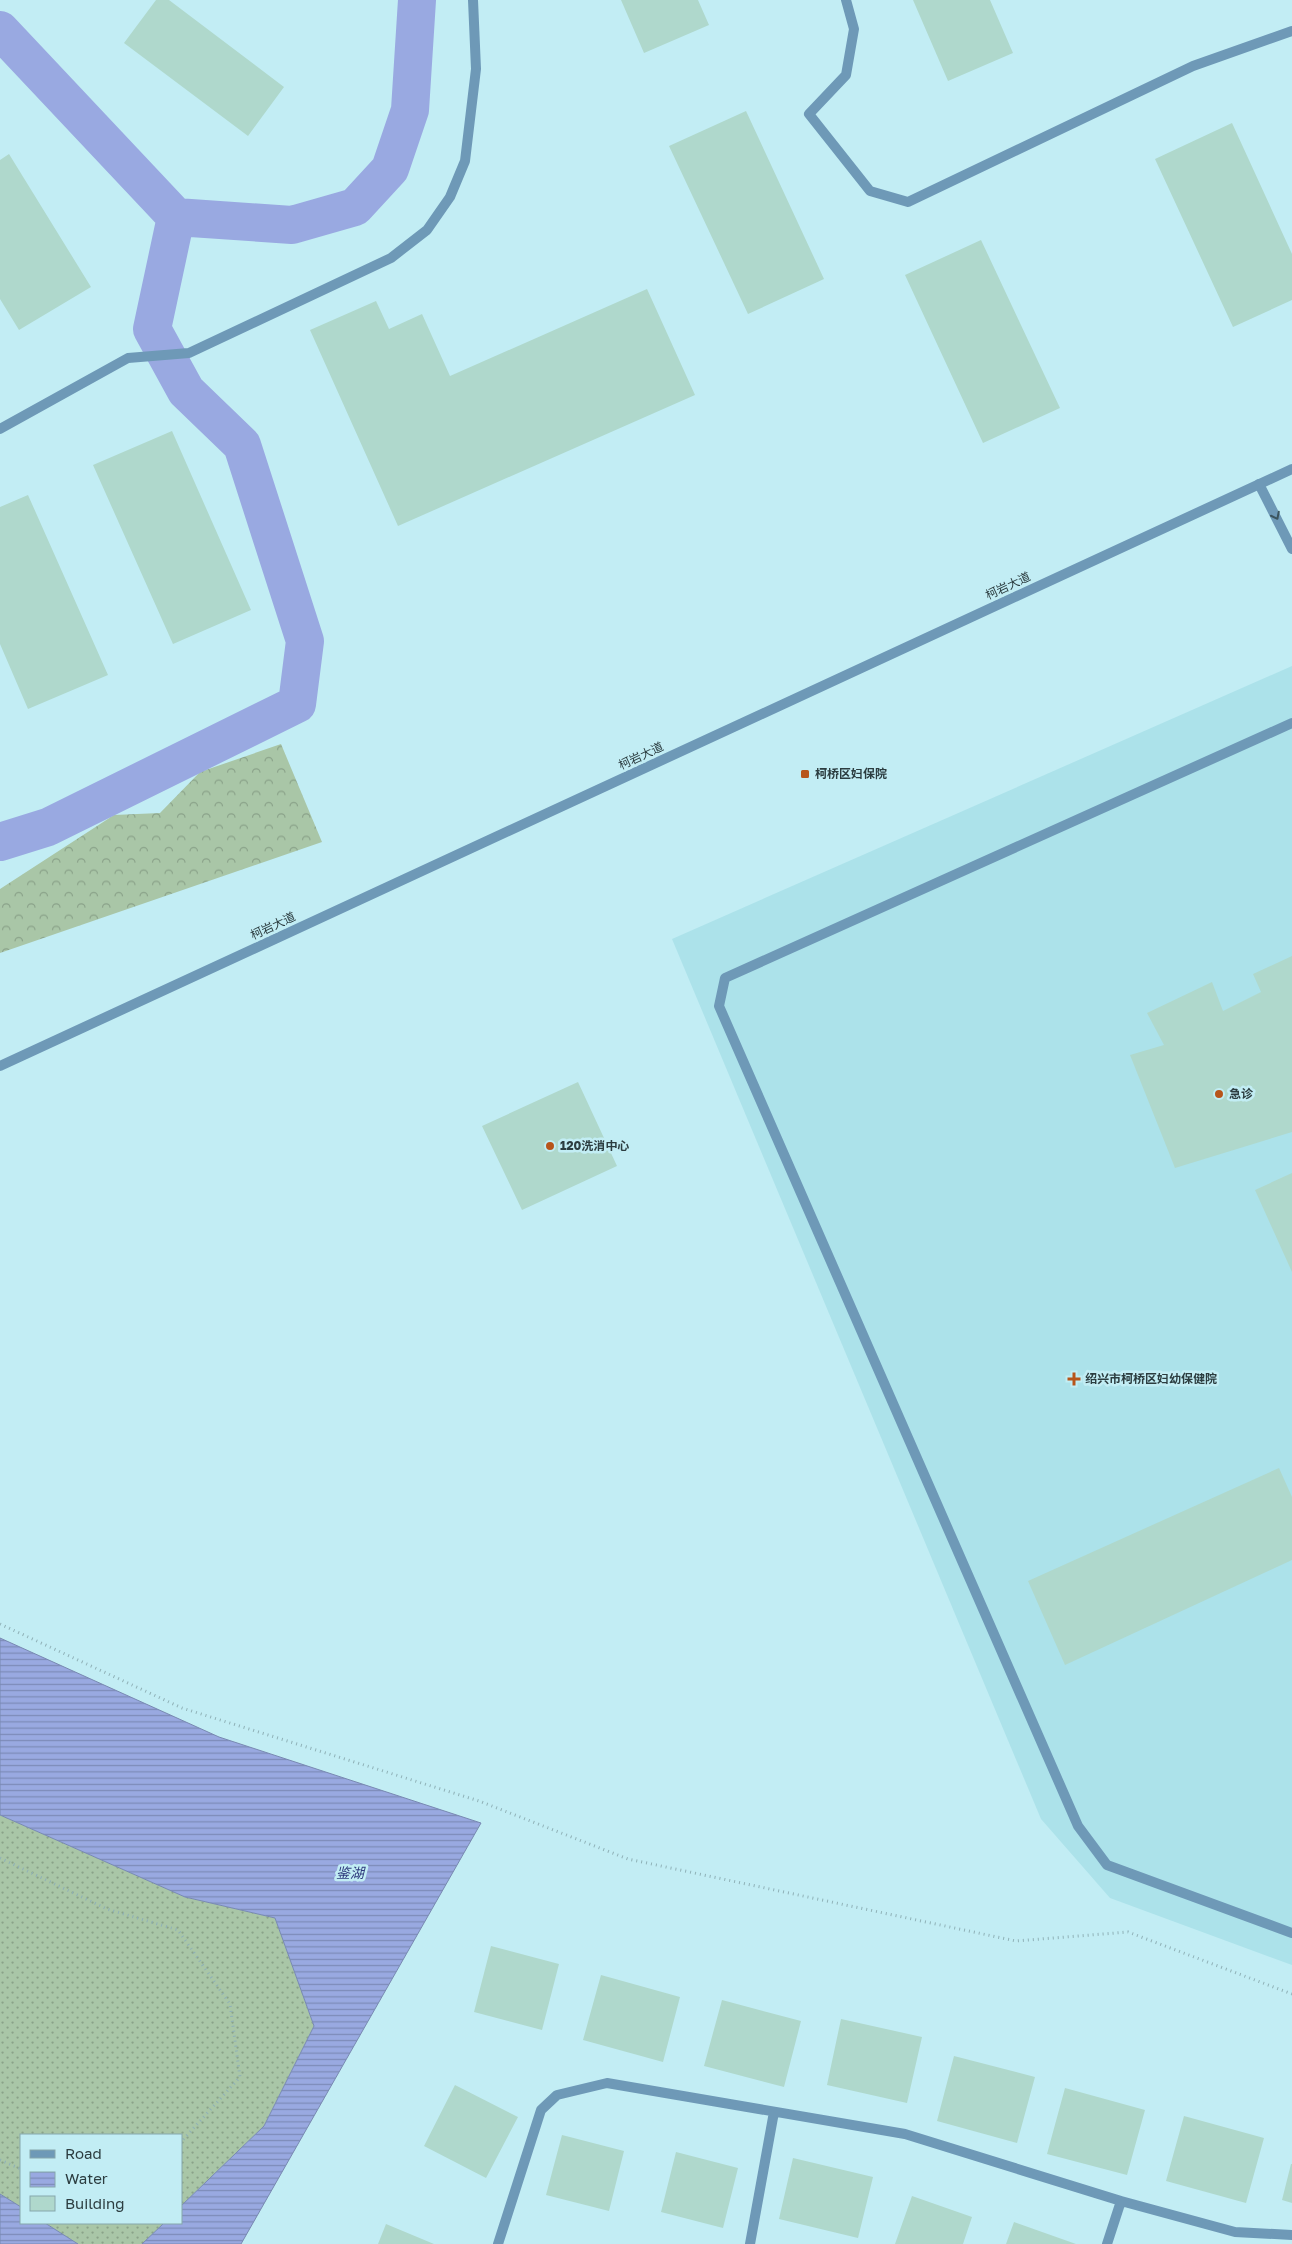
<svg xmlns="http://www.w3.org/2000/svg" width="1292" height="2244" font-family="'Golos Text','Noto Sans SC',sans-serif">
<defs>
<pattern id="grass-dots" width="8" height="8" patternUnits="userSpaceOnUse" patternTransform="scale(1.25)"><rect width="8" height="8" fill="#a9c6a7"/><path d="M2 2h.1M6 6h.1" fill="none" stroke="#8aa289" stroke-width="1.8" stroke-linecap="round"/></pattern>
<pattern id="forest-crowns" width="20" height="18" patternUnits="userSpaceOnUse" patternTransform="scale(1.25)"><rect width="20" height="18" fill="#a9c6a7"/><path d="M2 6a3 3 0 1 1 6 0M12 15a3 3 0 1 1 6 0" fill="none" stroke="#8aa289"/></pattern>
<pattern id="water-rules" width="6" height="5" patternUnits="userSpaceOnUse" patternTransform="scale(1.25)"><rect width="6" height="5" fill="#99a9e1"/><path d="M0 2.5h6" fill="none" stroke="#7d8bb8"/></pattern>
</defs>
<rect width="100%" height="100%" fill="#c2edf4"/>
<!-- built -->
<path fill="#ace2ea" d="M 1292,666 L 1292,1965 L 1110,1898 L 1041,1819 L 672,939 Z"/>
<!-- grass -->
<path fill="url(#grass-dots)" d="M 0,1815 L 185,1897 L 275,1918 L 314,2026 L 264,2126 L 181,2206 L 181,2135 L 21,2135 L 21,2207 L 0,2194 Z
M 45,2223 L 164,2223 L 142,2244 L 78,2244 Z"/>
<!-- forest -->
<path fill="url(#forest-crowns)" d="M 281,744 L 322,842 L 0,953 L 0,889 L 114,815 L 160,813 L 200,772 Z"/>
<!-- water -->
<path fill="url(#water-rules)" stroke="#7889b1" d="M 0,1638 L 219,1737 L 481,1823 L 241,2244 L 142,2244 L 164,2223 L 181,2223 L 181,2206 L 264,2126 L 314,2026 L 275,1918 L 185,1897 L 0,1815 Z
M 0,2194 L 21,2207 L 21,2223 L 45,2223 L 78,2244 L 0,2244 Z"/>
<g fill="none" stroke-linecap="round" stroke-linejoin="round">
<!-- canal -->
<path stroke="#99a9e1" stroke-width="38" d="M 0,30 L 176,217 L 292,225 L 355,207 L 390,169 L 410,110 L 417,0
M 0,842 L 48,827 L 297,704 L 305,641 L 242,445 L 186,391 L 152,329 L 176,217"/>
</g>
<!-- building -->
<path fill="#afd8cc" d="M 156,0 L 169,0 L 284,87 L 248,136 L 124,43 Z
M 621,0 L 698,0 L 709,25 L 644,53 Z
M 913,0 L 990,0 L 1013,53 L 948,81 Z
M 746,111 L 824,279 L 748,314 L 669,146 Z
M 1232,123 L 1292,254 L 1292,300 L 1233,327 L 1155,159 Z
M 9,154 L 91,287 L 19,330 L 0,299 L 0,160 Z
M 981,240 L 1060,408 L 983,443 L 905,275 Z
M 647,289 L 695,395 L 398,526 L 310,330 L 376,301 L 389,329 L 422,314 L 450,376 Z
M 172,431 L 251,610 L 173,644 L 93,465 Z
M 28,495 L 108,675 L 28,709 L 0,644 L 0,507 Z
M 1292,956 L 1292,1132 L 1175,1168 L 1130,1055 L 1164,1045 L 1147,1013 L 1212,982 L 1223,1011 L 1261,992 L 1253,974 Z
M 578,1082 L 617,1166 L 522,1210 L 482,1126 Z
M 1292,1173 L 1292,1272 L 1255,1190 Z
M 1279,1468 L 1292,1497 L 1292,1560 L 1065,1665 L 1028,1581 Z
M 491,1946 L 559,1964 L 542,2030 L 474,2012 Z
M 601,1975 L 680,1997 L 663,2062 L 583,2040 Z
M 722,2000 L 801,2021 L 784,2087 L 704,2066 Z
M 841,2019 L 922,2037 L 907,2103 L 827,2085 Z
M 954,2056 L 1035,2077 L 1017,2143 L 937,2121 Z
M 455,2085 L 518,2117 L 486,2178 L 424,2146 Z
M 1065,2088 L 1145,2110 L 1127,2175 L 1047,2154 Z
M 1184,2116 L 1264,2138 L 1246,2203 L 1166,2181 Z
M 562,2135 L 624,2151 L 609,2211 L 546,2195 Z
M 676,2152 L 738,2168 L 723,2228 L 661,2212 Z
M 793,2158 L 873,2177 L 858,2238 L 779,2219 Z
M 1291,2164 L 1292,2164 L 1292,2203 L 1282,2200 Z
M 912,2196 L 972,2217 L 963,2244 L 895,2244 Z
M 1014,2222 L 1076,2244 L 1006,2244 Z
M 386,2224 L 434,2244 L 378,2244 Z"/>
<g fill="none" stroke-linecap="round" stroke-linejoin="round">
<!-- path -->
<path stroke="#8fb1b7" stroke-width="3" stroke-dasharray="1 4" stroke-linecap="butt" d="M 0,1624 L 182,1708 L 479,1801 L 628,1859 L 1016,1941 L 1128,1932 L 1292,1994
M 0,1858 L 107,1909 L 178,1930 L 230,2004 L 240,2077 L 181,2142
M 0,2160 L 21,2169"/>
<!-- service -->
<path stroke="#6e99b7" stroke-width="10" d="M 846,0 L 854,29 L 846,75 L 809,114 L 870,191 L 908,202 L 1193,66 L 1292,31
M 0,429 L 128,358 L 189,353 L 391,258 L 427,230 L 450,197 L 465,161 L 476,69 L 473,0
M 1259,484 L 1292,549
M 1292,723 L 725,978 L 719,1006 L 1078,1826 L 1107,1865 L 1292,1933
M 498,2244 L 541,2110 L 557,2095 L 607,2083 L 905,2134 L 1121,2201 L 1235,2232 L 1292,2235
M 750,2244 L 774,2112
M 1107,2244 L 1121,2201"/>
<!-- tertiary -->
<path stroke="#6e99b7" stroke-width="10" d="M 0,1066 L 1292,469"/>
</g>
<!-- one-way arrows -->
<defs><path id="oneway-chevron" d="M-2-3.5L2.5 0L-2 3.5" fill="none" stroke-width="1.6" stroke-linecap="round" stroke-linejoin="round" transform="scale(1.25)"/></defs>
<use stroke="#3c545e" href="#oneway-chevron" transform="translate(1276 516) rotate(63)"/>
<!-- markers -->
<g fill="#b7551b" stroke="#c2edf4" stroke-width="2">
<rect x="800" y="769" width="10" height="10" rx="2.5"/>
<circle cx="1219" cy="1094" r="5"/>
<circle cx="550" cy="1146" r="5"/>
<path d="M1071.5 1371.5h5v5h5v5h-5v5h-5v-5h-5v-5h5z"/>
</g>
<g text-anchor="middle" stroke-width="5" stroke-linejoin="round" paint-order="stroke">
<!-- street labels -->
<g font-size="12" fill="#2c3d40" stroke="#c2edf4">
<text transform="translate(1008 586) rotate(-25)" y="4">柯岩大道</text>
<text transform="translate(641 756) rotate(-25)" y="4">柯岩大道</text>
<text transform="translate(273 926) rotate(-25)" y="4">柯岩大道</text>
</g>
<!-- poi labels -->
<g font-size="12" font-weight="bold" fill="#2c3d40" stroke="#c2edf4" text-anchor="start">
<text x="815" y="778">柯桥区妇保院</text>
<text x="1229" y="1098">急诊</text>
<text x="560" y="1150">120洗消中心</text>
<text x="1085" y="1383">绍兴市柯桥区妇幼保健院</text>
</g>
<!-- water labels -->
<g font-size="14" font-style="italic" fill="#2e397c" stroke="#c2edf4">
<text x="350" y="1878">鉴湖</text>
</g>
</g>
<!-- legend -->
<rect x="20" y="2134" width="162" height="90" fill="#c2edf4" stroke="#86a7ac"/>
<rect x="30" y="2150" width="25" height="8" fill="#6e99b7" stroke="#86a7ac"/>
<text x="65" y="2159" font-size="15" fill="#2c3d40">Road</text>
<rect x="30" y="2172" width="25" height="15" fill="url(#water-rules)" stroke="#86a7ac"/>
<text x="65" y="2184" font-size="15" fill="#2c3d40">Water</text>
<rect x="30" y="2196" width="25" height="15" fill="#afd8cc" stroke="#86a7ac"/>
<text x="65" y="2209" font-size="15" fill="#2c3d40">Building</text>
</svg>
